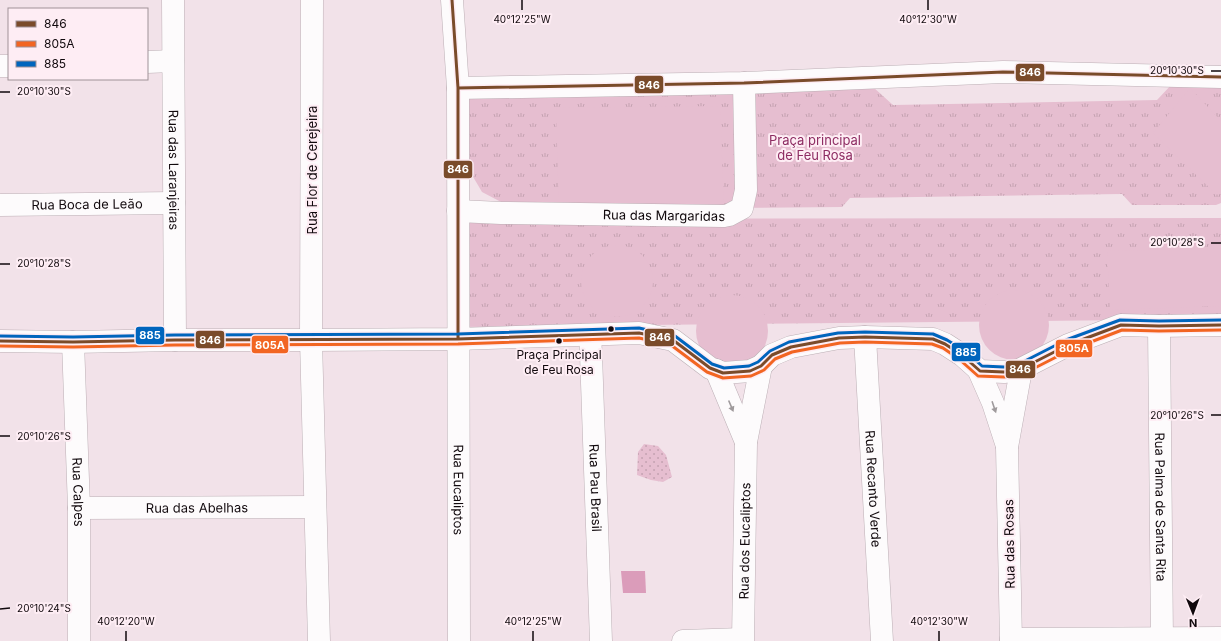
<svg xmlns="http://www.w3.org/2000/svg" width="1221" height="641" font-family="Inter,sans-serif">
<defs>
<pattern id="grass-dots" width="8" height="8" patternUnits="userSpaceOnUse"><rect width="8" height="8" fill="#e6bed0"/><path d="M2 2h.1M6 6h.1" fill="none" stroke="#c4a2b1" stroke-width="1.8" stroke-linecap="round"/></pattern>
<pattern id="park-tufts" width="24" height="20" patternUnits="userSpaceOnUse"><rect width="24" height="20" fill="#e6bed0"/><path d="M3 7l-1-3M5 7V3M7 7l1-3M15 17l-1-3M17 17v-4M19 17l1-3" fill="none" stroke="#c4a2b1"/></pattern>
</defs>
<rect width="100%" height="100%" fill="#f2e2e9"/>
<!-- grass -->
<path fill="url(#grass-dots)" d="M 644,444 L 658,446 L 666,455 L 672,477 L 663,482 L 651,480 L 637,475 L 638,452 Z"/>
<!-- park -->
<path fill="url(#park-tufts)" d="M 1173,83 L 1221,83 L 1221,203 L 1216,205 L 1132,205 L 1122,194 L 850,198 L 842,207 L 724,208 L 503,203 L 482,192 L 472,175 L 467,160 L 466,93 L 873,87 L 893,105 L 1157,100 Z
M 1221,218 L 1221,319 L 460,327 L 458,219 Z"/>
<!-- garden -->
<path fill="#e6bed0" d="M 1190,88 L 1221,121 L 1221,191 L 1217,195 L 1153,133 Z
M 720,106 L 724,208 L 559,210 L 556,108 Z
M581 281a36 36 0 1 1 72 0a36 36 0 1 1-72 0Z
M 1221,248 L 1221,306 L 1110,310 L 1107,251 Z
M979 325a35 35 0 1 1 70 0a35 35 0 1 1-70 0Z
M696 331a36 36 0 1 1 72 0a36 36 0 1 1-72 0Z"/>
<!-- water -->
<path fill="#db9cba" d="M 621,571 L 645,571 L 646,593 L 623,593 Z"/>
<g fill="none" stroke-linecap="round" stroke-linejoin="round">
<!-- minor casing -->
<g stroke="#bcafb5" stroke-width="23">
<g id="minor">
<path id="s1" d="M 173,0 L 175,340"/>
<path d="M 312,0 L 311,340 L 319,641"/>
<path id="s2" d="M 452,0 L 458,88 L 459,641"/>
<path d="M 147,62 L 173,61"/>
<path d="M 0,66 L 9,66"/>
<path d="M 458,88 L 744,83 L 1003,72 L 1221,77"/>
<path id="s3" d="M 0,205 L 174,203"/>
<path id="s4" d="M 458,211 L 501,213 L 724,216 L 729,215 L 742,208 L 746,190 L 744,83"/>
<path id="s5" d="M 1159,326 L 1162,641"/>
<path id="s6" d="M 590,335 L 591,354 L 601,641"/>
<path id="s7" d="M 865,337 L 882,641"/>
<path d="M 0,341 L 73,342 L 175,340 L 311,340 L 458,339 L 639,333 L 673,340 L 710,368 L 723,373 L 750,371 L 761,366 L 772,355 L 791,347 L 839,338 L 865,337 L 933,339 L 945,344 L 962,355 L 980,371 L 1004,372 L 1019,370 L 1068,345 L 1121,325 L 1159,326 L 1221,325"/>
<path id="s8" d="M 73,342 L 79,508 L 79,641"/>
<path d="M 716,370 L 746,442"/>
<path d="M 979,371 L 993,403 L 1007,446"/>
<path id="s9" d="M 79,508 L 315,507"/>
<path d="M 1011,639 L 1221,638"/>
<path d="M 683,641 L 742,639"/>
<path id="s10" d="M 743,641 L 746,442 L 761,366"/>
<path d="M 1011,641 L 1007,447 L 1021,370"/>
</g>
</g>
<!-- minor -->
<use href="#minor" stroke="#fdfbfc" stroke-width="22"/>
<!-- bus-1 casing -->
<g stroke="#feedf4" stroke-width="6">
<path id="bus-1" d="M 452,0 L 458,88 L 458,339
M 458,88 L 744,83 L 1003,72 L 1221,77
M 0,341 L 73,342 L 175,340 L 458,339 L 639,333 L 673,340 L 710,368 L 723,373 L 750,371 L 761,366 L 772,355 L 791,347 L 839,338 L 865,337 L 933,339 L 945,344 L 962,355 L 980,371 L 1004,372 L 1019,370 L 1068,345 L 1121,325 L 1159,326 L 1221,325"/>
</g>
<!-- bus-2 casing -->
<g stroke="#feedf4" stroke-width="6">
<path id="bus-2" d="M 0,346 L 73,347 L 175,345 L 458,344 L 639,338 L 671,345 L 707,372 L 723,378 L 751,376 L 764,370 L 775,359 L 792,352 L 840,343 L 865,342 L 932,344 L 943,348 L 959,359 L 978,376 L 1004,377 L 1021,375 L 1070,350 L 1122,330 L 1159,331 L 1221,330"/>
</g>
<!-- bus-3 casing -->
<g stroke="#feedf4" stroke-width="6">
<path id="bus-3" d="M 0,336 L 73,337 L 175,335 L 458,334 L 639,328 L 675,336 L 712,364 L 724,368 L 749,366 L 758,362 L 770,351 L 789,342 L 838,333 L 865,332 L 933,334 L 947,340 L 965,351 L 982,366 L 1004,367 L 1017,365 L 1066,340 L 1120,320 L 1159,321 L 1221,320"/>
</g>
<!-- bus-1 -->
<use href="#bus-1" stroke="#7a4b2a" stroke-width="3"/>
<!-- bus-2 -->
<use href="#bus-2" stroke="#f26522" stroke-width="3"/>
<!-- bus-3 -->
<use href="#bus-3" stroke="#0065bd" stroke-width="3"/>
</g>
<!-- one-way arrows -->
<defs><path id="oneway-solid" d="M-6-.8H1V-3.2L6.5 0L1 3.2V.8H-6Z"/></defs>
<g fill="#9f9a9c">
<use href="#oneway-solid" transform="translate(731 406) rotate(67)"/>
<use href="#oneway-solid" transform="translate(994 407) rotate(71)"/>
</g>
<!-- ticks -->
<path fill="none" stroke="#11090d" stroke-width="1.5" d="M 522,0 L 522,10M 928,0 L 928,10M 1211,71 L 1221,71M 0,92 L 10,92M 1211,243 L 1221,243M 0,264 L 10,264M 1211,415 L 1221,415M 0,436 L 10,436M 0,609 L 10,608M 126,631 L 126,641M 533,631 L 533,641M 939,631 L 939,641"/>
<!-- markers -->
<g fill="#11090d" stroke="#feedf4" stroke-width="1.5">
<circle cx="611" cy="329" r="3.5"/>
<circle cx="559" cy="341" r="3.5"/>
</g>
<g text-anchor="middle" stroke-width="4" stroke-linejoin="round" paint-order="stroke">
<!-- bus labels -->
<g font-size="12" fill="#11090d" stroke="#feedf4">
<text x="559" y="359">Praça Principal<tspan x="559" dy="15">de Feu Rosa</tspan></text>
</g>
<!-- park labels -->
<g font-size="13" fill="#8e2d63" stroke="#feedf4">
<text x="815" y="145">Praça principal<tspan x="815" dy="15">de Feu Rosa</tspan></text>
</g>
<!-- street labels -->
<g font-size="13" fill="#11090d" stroke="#feedf4">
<text dy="5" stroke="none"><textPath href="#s1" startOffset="170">Rua das Laranjeiras</textPath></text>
<text transform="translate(312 170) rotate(-90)" y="5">Rua Flor de Cerejeira</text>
<text dy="5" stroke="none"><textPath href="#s3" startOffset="87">Rua Boca de Leão</textPath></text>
<text dy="5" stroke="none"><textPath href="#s4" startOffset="206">Rua das Margaridas</textPath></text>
<text dy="5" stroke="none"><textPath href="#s6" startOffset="153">Rua Pau Brasil</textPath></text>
<text dy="5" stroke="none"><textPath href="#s7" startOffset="152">Rua Recanto Verde</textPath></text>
<text dy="5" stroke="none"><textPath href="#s2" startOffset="490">Rua Eucaliptos</textPath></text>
<text dy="5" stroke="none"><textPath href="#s8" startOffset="150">Rua Calpes</textPath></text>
<text dy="5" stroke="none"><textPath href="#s9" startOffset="118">Rua das Abelhas</textPath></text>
<text dy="5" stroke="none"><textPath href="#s5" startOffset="181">Rua Palma de Santa Rita</textPath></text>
<text dy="5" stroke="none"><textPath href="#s10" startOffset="100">Rua dos Eucaliptos</textPath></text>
<text transform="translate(1009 544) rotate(-91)" y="5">Rua das Rosas</text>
</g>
</g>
<g font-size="10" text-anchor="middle" fill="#11090d" stroke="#feedf4" stroke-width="4" stroke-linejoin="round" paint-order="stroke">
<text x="522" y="23">40°12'25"W</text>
<text x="928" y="23">40°12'30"W</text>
<text x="1177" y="74">20°10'30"S</text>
<text x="44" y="95">20°10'30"S</text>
<text x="1177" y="246">20°10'28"S</text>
<text x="44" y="267">20°10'28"S</text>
<text x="1177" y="419">20°10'26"S</text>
<text x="44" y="440">20°10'26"S</text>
<text x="44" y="612">20°10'24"S</text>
<text x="126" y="625">40°12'20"W</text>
<text x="533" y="625">40°12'25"W</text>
<text x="939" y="625">40°12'30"W</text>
</g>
<g stroke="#feedf4" stroke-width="1.5">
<rect x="1015" y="63" width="30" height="19" rx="4" fill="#7a4b2a"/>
<rect x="634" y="75" width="30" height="19" rx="4" fill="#7a4b2a"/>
<rect x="443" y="160" width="30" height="19" rx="4" fill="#7a4b2a"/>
<rect x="135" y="326" width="30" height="19" rx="4" fill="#0065bd"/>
<rect x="644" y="328" width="31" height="19" rx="4" fill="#7a4b2a"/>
<rect x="195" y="330" width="30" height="19" rx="4" fill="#7a4b2a"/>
<rect x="251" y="335" width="38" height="19" rx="4" fill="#f26522"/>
<rect x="1055" y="339" width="38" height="19" rx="4" fill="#f26522"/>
<rect x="951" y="342" width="30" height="20" rx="4" fill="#0065bd"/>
<rect x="1005" y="360" width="31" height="19" rx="4" fill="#7a4b2a"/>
</g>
<g font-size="11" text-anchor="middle" font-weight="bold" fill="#fff">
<text x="1030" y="76">846</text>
<text x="649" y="89">846</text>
<text x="458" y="173">846</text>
<text x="150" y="339">885</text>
<text x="660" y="341">846</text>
<text x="210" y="344">846</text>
<text x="270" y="349">805A</text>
<text x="1074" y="352">805A</text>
<text x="966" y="356">885</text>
<text x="1020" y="373">846</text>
</g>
<!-- legend -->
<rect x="8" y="8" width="140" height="72" fill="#feedf4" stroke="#9f9298"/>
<rect x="16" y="21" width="20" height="6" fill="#7a4b2a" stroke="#9f9298"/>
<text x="44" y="28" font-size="12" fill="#11090d">846</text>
<rect x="16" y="41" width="20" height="6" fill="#f26522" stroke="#9f9298"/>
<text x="44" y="48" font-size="12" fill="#11090d">805A</text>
<rect x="16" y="61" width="20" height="6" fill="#0065bd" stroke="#9f9298"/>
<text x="44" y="68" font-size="12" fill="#11090d">885</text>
<!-- north arrow -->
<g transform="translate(1193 613) rotate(179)" stroke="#feedf4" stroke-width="3" paint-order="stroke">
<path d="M0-3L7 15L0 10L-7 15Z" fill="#11090d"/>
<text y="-6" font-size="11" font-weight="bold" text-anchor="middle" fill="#11090d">N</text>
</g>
</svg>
